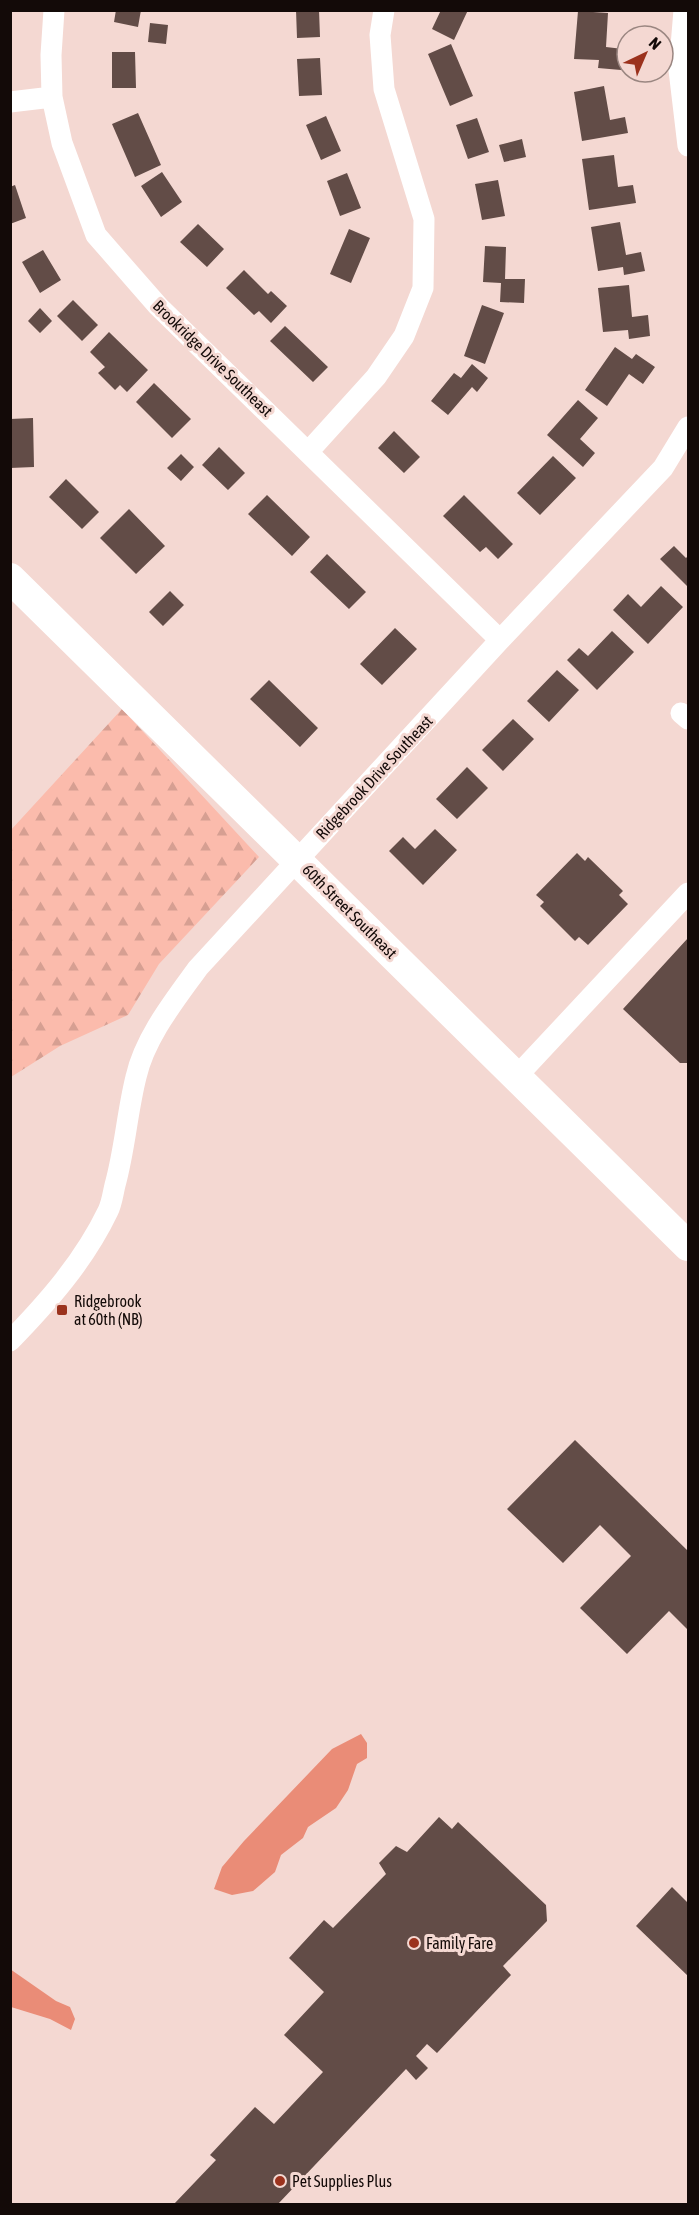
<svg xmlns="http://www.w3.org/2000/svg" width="699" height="2215" font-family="'Asap Condensed',sans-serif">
<defs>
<pattern id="forest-firs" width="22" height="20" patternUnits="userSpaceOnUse" patternTransform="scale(1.5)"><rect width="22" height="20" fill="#fbbbac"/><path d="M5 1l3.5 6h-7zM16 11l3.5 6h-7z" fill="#d69f92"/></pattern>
</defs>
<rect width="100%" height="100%" fill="#f4d8d2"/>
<!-- forest -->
<path fill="url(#forest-firs)" d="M 122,709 L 259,857 L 159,964 L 128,1015 L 60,1046 L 11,1077 L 10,831 Z"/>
<!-- water -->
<path fill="#ea8c77" d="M 361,1734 L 367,1743 L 367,1758 L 357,1764 L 348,1790 L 336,1808 L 308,1827 L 303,1838 L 281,1855 L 275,1872 L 253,1891 L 232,1895 L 214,1889 L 222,1867 L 244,1841 L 332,1749 Z
M 10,1969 L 56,2001 L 70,2007 L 75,2019 L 71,2030 L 50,2019 L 11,2007 Z"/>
<!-- building -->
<path fill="#624c47" d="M 116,10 L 141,10 L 138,27 L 114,22 Z
M 296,10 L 319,10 L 320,37 L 297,38 Z
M 441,10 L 468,10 L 454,40 L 432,29 Z
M 578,11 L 608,13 L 606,47 L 623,49 L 621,70 L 598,68 L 599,60 L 574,59 Z
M 150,23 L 168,25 L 166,44 L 148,42 Z
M 451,44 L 473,96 L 450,106 L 428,54 Z
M 112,52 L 135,52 L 136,88 L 112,88 Z
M 320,58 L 322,95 L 299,96 L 297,59 Z
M 604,86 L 610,120 L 625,117 L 628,133 L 582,141 L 574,92 Z
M 138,113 L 161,165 L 135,177 L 112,124 Z
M 326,116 L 341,151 L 321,160 L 306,125 Z
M 477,118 L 489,152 L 468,159 L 456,125 Z
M 522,139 L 526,157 L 504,162 L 499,145 Z
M 614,155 L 618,187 L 633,185 L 636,203 L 589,210 L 582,159 Z
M 162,172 L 182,202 L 161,217 L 141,186 Z
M 347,173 L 361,208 L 340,216 L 327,181 Z
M 498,180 L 505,216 L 482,220 L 475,184 Z
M 15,185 L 26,218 L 10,224 L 10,187 Z
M 620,222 L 626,255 L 641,252 L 645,271 L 624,275 L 623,267 L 598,271 L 591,227 Z
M 198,224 L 224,249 L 207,267 L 180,242 Z
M 349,229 L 370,238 L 351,283 L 330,274 Z
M 485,246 L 506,247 L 505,279 L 525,279 L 524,303 L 500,302 L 501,283 L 483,282 Z
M 43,250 L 61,280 L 40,293 L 22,262 Z
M 244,270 L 268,294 L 271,291 L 287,306 L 271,323 L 259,311 L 254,315 L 226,288 Z
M 629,285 L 632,317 L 648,315 L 650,336 L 629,339 L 628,330 L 603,332 L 598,288 Z
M 73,300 L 98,325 L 82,341 L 57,316 Z
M 482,305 L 504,313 L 485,364 L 464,356 Z
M 40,308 L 52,321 L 40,333 L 28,321 Z
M 285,326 L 328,367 L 313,382 L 270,341 Z
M 109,332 L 148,370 L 127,392 L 120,385 L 115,390 L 98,373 L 105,367 L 90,352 Z
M 615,347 L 632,359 L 636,354 L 655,367 L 643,384 L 629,374 L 607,406 L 585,390 Z
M 472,364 L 488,378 L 477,392 L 472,387 L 448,415 L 431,401 L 454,373 L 461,378 Z
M 154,383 L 191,419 L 172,438 L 136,402 Z
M 578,400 L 598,418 L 580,439 L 595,453 L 583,467 L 547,435 Z
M 33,418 L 34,467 L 10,468 L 10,419 Z
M 394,431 L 420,457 L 404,473 L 378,448 Z
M 219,447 L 245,473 L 228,490 L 202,465 Z
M 181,454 L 194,467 L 181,481 L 167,468 Z
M 553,456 L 576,478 L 540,515 L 517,493 Z
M 66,479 L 99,512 L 82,529 L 49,497 Z
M 267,495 L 310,537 L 292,556 L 248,514 Z
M 464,495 L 513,544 L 498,559 L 486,547 L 480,552 L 443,516 Z
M 129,509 L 165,546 L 136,574 L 100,538 Z
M 674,546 L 686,558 L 688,556 L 688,587 L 660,559 Z
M 327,554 L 366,592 L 349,609 L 310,572 Z
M 661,586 L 683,607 L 648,644 L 613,610 L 628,594 L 641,607 Z
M 170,591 L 184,605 L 163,626 L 149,612 Z
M 395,628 L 417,649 L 382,685 L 360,664 Z
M 612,631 L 634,652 L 597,690 L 567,660 L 579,648 L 588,656 Z
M 557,670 L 579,690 L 549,722 L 527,701 Z
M 269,680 L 318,728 L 300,747 L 250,699 Z
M 513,719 L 534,739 L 503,771 L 482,750 Z
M 467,767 L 488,788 L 457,819 L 436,799 Z
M 435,829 L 457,850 L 423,885 L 389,851 L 403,837 L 415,849 Z
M 577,853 L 585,861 L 588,857 L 623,891 L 619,895 L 628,904 L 588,945 L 579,937 L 575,941 L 540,906 L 544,902 L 536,895 Z
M 688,938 L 688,1063 L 680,1063 L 623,1009 Z
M 575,1440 L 688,1551 L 688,1630 L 669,1611 L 627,1654 L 580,1608 L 631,1556 L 600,1525 L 563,1563 L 507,1509 Z
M 439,1817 L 452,1829 L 458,1822 L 546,1905 L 547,1921 L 503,1966 L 511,1975 L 437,2053 L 427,2044 L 416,2056 L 428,2068 L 416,2080 L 406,2069 L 278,2204 L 174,2204 L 216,2160 L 210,2155 L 255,2107 L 274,2124 L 323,2072 L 284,2035 L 324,1992 L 289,1958 L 324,1920 L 333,1928 L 386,1874 L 379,1863 L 396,1846 L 407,1852 Z
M 672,1887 L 688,1903 L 688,1976 L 636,1926 Z"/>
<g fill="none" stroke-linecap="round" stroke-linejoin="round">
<!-- minor -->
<path stroke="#fff" stroke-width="21" d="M 54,10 L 51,55 L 52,97 L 62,143 L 96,235 L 158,306 L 500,640
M 684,10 L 679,70 L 688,146
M 10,102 L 52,97
M 309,451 L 376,377 L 404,336 L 423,288 L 424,219 L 384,89 L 380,35 L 384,10
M 681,713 L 688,719
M 517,1076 L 688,893
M 10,1341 C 48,1302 84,1261 108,1211 C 112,1203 113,1193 115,1185 C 125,1149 127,1113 136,1077 C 145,1037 175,1000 198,968 L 500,640 L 663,468 L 688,427"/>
<!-- secondary -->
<path stroke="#fff" stroke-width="30" d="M 10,578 L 688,1246"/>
</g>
<!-- markers -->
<g fill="#9b321d" stroke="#f4d8d2" stroke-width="2">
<rect x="56" y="1304" width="12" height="12" rx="3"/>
<circle cx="414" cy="1943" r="6"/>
<circle cx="280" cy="2181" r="6"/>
</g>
<g text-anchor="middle" stroke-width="6" stroke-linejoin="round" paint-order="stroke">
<!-- street labels -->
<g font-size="16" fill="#130a08" stroke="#f4d8d2">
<text transform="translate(213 358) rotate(44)" y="6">Brookridge Drive Southeast</text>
<text transform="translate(374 777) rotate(-47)" y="6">Ridgebrook Drive Southeast</text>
<text transform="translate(350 911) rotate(45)" y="6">60th Street Southeast</text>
</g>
<!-- poi labels -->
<g font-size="16" fill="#130a08" stroke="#f4d8d2" text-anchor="start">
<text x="74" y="1307">Ridgebrook<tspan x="74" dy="18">at 60th (NB)</tspan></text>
<text x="426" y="1949">Family Fare</text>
<text x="292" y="2187">Pet Supplies Plus</text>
</g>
</g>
<!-- border -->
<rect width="699" height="2215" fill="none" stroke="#130a08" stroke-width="24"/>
<!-- north arrow -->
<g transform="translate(645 54) rotate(44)"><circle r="28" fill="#f4d8d2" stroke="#9a8681" stroke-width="1.5"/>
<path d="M0-4.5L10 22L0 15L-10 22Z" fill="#9b321d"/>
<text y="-9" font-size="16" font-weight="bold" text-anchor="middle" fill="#130a08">N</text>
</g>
</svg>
